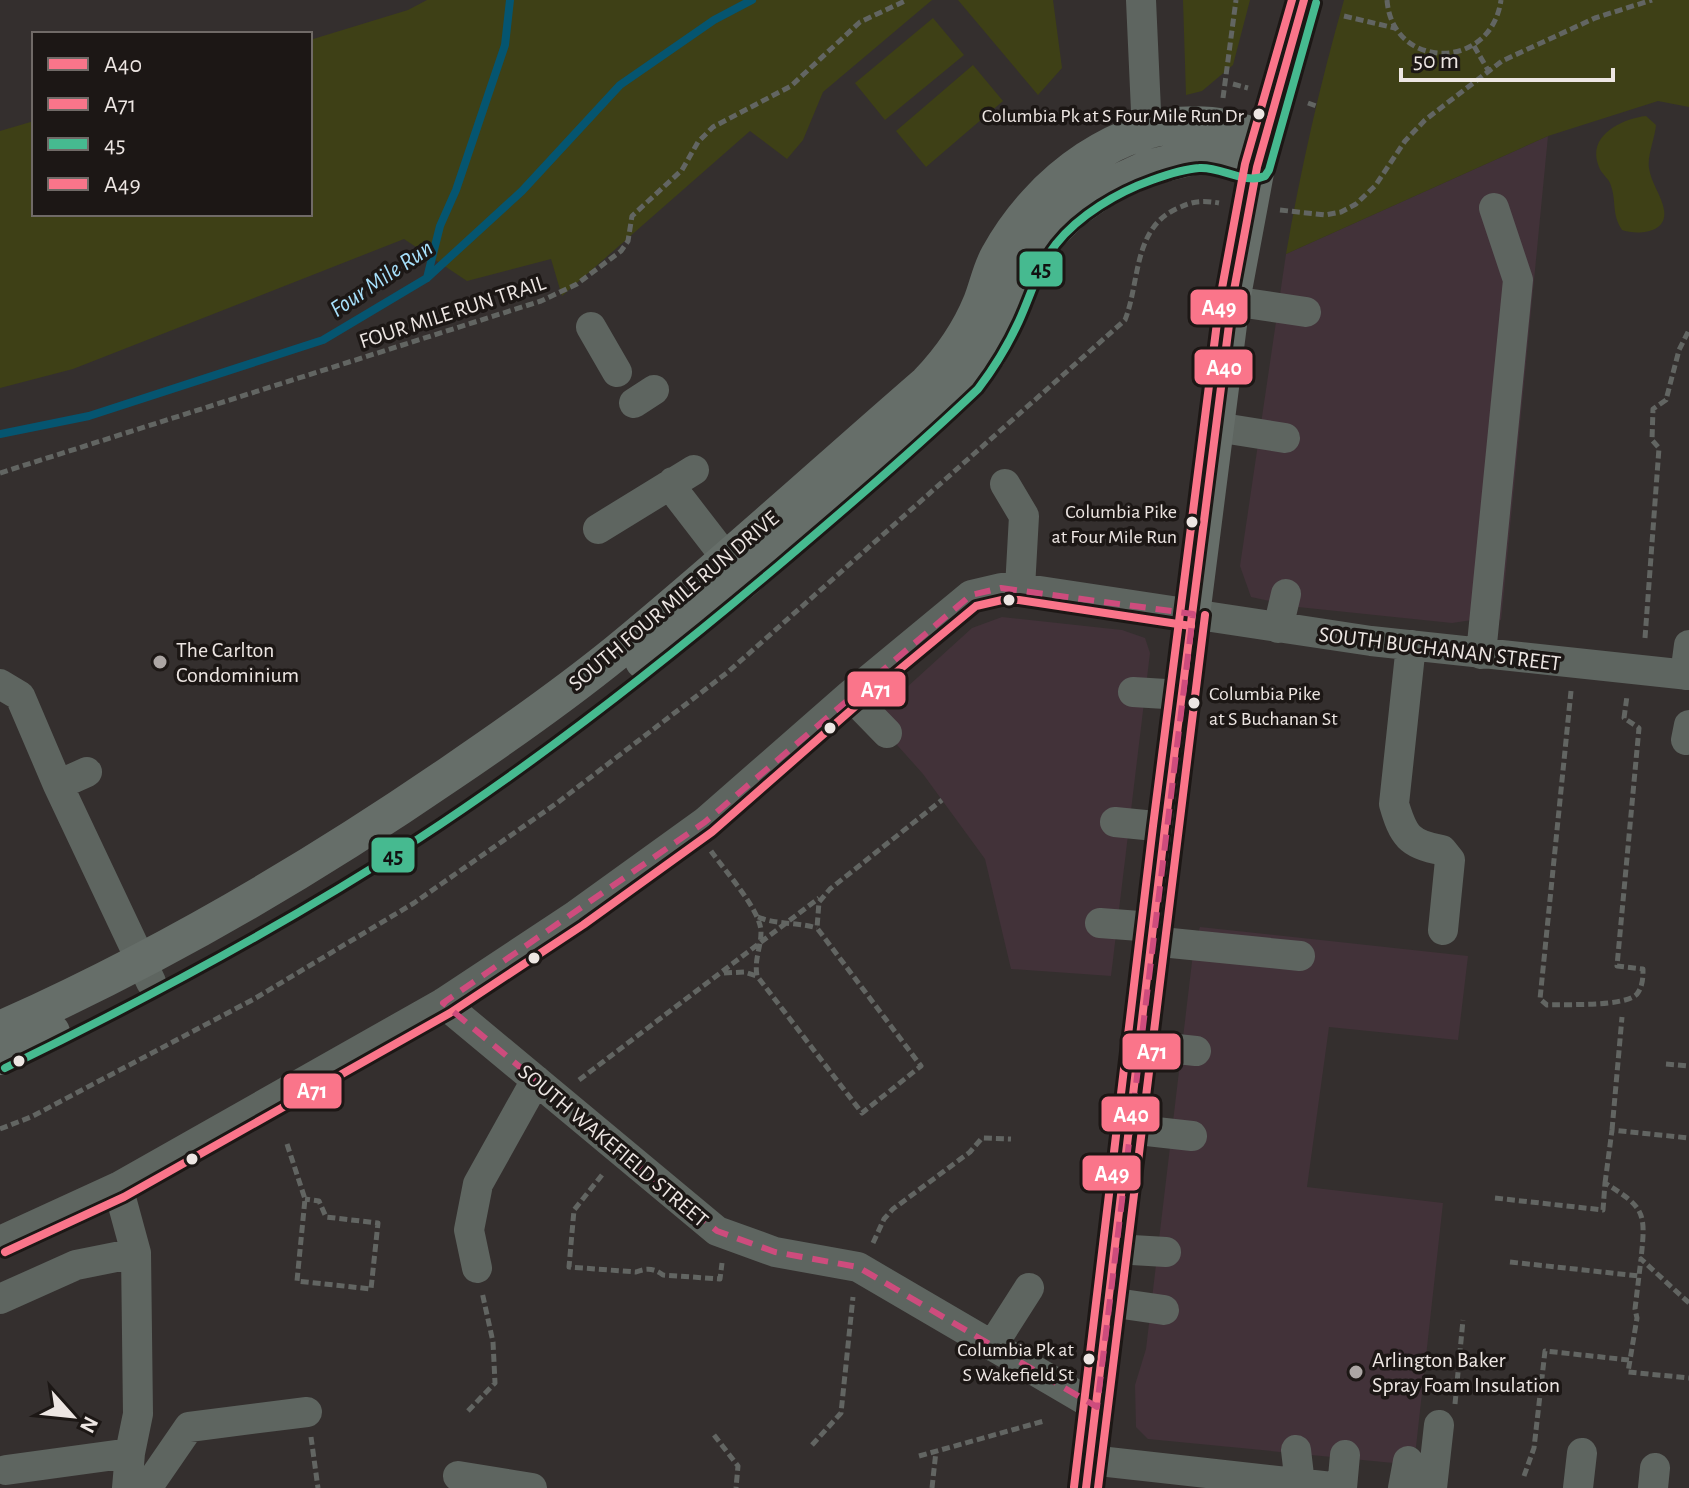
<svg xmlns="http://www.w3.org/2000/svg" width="1689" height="1488" font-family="'Alegreya Sans',sans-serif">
<rect width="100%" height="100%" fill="#342f2e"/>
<!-- commercial -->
<path fill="#423239" d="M 1548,136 L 1501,620 L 1485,618 L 1452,623 L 1298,607 L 1251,597 L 1240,566 L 1286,254 Z
M 1002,617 L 1122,630 L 1145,638 L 1150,653 L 1111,976 L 1011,969 L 985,859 L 923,774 L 873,718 L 972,628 Z
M 1200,927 L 1468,956 L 1458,1040 L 1329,1027 L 1307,1187 L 1443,1203 L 1414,1465 L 1148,1439 L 1136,1427 L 1135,1385 L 1146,1349 L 1194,945 Z"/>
<!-- green -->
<path fill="#3e4016" d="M 427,0 L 932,0 L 823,92 L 803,140 L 787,159 L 750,131 L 562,296 L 551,259 L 467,281 L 404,239 L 73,369 L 0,388 L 0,131 L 34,121 L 34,214 L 310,214 L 310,40 L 408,10 Z
M 958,0 L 1053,0 L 1062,68 L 1038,95 Z
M 1183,0 L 1250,0 L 1233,65 L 1202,91 L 1186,95 Z
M 1344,0 L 1689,0 L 1689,107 L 1658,101 L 1548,136 L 1286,254 C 1301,168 1320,84 1344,0 Z
M 933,18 L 964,55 L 885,120 L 855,83 Z
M 973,65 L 1003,101 L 926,167 L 896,131 Z
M 1646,116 L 1656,125 C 1655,138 1647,156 1649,168 C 1651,183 1662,196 1664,210 C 1668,234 1636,235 1622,230 C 1611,213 1617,200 1610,183 C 1607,177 1601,173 1599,167 C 1586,136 1621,119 1646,116 Z"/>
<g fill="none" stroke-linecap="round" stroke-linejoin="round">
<!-- stream -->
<path stroke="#055570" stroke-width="8" d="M 427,278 L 440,226 L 456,190 L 505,45 L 510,0
M 0,434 L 89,416 L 323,340 L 427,278 L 522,191 L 620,85 L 714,20 L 752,0"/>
<!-- path -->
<path stroke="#626562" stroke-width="5" stroke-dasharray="8 4" stroke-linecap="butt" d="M 1387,0 C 1392,70 1491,72 1501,0
M 1344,16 L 1395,28
M 1474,46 L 1488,70
M 1233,84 L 1248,88
M 1223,98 L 1236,0
M 1308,103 L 1319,107
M 1280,210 L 1325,215 L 1341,212 L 1356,204 L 1375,186 L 1405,141 L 1425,120 L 1502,61 L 1595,18 L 1652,0
M 0,473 L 541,301 L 577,284 L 621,251 L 628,241 L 632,216 L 682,170 L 698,142 L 713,127 L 791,86 L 860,22 L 907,0
M 1645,638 L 1659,448 L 1652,440 L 1653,409 L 1666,400 L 1679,350 L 1689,330
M 1571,691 L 1540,999 L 1547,1005 C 1566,1004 1625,1007 1637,994 C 1643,986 1643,977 1643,969 L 1617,966 L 1639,728 L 1624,718 L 1627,696
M 711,851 C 724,870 761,910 761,932 C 761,948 754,959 757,976 L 862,1113 L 921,1066 L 817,928 L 819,902 L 830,889 L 942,800
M 758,917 C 777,925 797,922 817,928
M 724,973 L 744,972 L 757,976
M 1666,1064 L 1689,1066
M 579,1080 L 819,898
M 0,1129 L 31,1117 L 254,999 L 414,903 L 557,803 L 728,672 L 1125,320 C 1140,282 1133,229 1176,209 C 1193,201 1201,200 1219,203
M 1612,1130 L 1622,1017
M 287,1144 L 305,1199 L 297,1281 L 371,1289 L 378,1223 L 326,1217 L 319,1201 L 305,1199
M 602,1175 L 574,1210 L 569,1267 L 636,1272 C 646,1268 654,1268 663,1275 L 720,1279 L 722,1263
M 1605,1183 L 1612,1130 L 1689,1138
M 1495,1198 L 1603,1210 L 1605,1183 C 1645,1208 1646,1212 1641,1259
M 873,1243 L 884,1219 L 893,1209 L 970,1152 L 982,1138 L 1011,1139
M 1510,1262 L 1639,1276
M 1689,1303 L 1641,1259 L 1635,1309 L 1637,1318 L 1628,1372 L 1689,1378
M 1455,1404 L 1463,1320
M 468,1411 L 495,1383 L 493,1342 L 482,1292
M 714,1435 L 738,1466 L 736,1488
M 311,1437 L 318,1488
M 812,1445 L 841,1413 L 853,1297
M 919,1456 L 1044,1421
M 1524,1476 L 1534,1448 L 1545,1351 L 1629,1360
M 932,1488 L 936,1451"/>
<!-- minor -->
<path stroke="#5e6560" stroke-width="30" d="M 1141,0 L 1146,111 L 1150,131
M 1232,301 L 1306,312
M 591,327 L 617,372
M 634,403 L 654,390
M 1216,427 L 1285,438
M 673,482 L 679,497 L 740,576
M 1005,484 L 1024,516 L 1020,588
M 598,529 L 694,470
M 1278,628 L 1286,594
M 1411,645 L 1394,804 C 1403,835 1409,845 1442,850 L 1450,860 L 1443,930
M 1481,654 L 1518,280 L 1494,208
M 1685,675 L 1689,645
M 0,684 L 20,696 L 58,785 L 151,982
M 1133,692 L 1182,695
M 850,695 L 887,733
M 1686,740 L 1689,725
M 58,785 L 87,772
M 1115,822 L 1165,827
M 1100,923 L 1153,927
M 1151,941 L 1300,956
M 443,1003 L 717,1231 L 775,1252 L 858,1267 L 1097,1407
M 1139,1045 L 1196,1051
M 1129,1129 L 1192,1136
M 118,1187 L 136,1253 L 138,1414 L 130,1453 L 127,1488
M 0,1241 L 118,1187 L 443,1003 L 576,915 L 705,822 L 850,695 L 971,595 L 1001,588 L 1020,588 L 1371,641 L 1689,675
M 1115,1249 L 1166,1252
M 477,1268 L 469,1230 L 478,1184 L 536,1080
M 0,1299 L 76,1265 L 136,1253
M 1109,1302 L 1164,1310
M 992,1346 L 1029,1288
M 1296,1450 L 1300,1484
M 1090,1460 L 1341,1488
M 6,1470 L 130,1453
M 458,1476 L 532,1488
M 147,1488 L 189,1427 L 307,1412
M 1342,1488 L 1345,1455
M 1403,1488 L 1408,1461
M 1432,1488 L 1439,1425
M 1578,1488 L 1582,1453
M 1653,1488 L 1655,1468"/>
<!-- major -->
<path stroke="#666e69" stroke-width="36" d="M 643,661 L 743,581 L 969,381 L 988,355 L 1009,315 L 1024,274 L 1047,236 L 1073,211 L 1109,186 L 1148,168 L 1201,155 L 1257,167
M 0,1029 C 158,959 308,871 451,773 C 507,735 564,695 617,652 C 722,566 823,473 927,383 C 950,359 968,334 981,302 C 987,287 990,270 998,256 C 1039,181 1122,117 1211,125 C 1229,127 1248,134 1265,138
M 0,1057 L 52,1032
M 1086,1488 L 1165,827 L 1232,301 L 1257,167 L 1304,0"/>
<!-- bus-1 casing -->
<g stroke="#1c1715" stroke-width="14">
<path id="bus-1" d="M 1086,1488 L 1165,827 L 1232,301 L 1257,167 L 1304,0"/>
</g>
<!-- bus-2 casing -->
<g stroke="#1c1715" stroke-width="14">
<path id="bus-2" d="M 5,1252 L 124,1197 L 450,1013 L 583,925 L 712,832 L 858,704 L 976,606 L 1002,600 L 1019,600 L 1191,626
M 1098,1488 L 1205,615"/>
</g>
<!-- bus-3 casing -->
<g stroke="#1c1715" stroke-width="14">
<path id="bus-3" d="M 5,1068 C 147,999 285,925 418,839 C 544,757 663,663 779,565 C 846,508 914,450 978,389 C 994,368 1008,345 1019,321 C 1031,295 1038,267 1056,244 C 1079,215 1118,192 1152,180 C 1166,175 1184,169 1199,168 C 1220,166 1245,185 1265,176 L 1269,170 L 1316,3"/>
</g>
<!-- bus-4 casing -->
<g stroke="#1c1715" stroke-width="14">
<path id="bus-4" d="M 1074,1487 L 1153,826 L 1220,299 L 1245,164 L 1292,0"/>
</g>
<!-- bus-1 -->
<use href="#bus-1" stroke="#fa758a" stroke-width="8"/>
<!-- bus-2 -->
<use href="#bus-2" stroke="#fa758a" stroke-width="8"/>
<!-- bus-3 -->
<use href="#bus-3" stroke="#46ba90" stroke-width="8"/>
<!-- bus-4 -->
<use href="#bus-4" stroke="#fa758a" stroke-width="8"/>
</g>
<!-- marked area -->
<path fill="none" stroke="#cd4c7d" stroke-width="6" stroke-dasharray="16 10" stroke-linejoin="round" d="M 1001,588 L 1193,614 L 1097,1407 L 858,1267 L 775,1252 L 717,1231 L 443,1003 L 705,822 L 971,595 Z"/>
<!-- markers -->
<g fill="#ede6e3" stroke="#1c1715" stroke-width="3">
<circle cx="1259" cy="114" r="7"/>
<circle cx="1192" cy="522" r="7"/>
<circle cx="1009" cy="600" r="7"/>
<circle cx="1194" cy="703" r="7"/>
<circle cx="830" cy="728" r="7"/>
<circle cx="534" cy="958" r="7"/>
<circle cx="19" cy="1061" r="7"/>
<circle cx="192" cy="1159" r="7"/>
<circle cx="1089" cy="1359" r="7"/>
</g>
<g fill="#aca6a4" stroke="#1c1715" stroke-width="3">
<circle cx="160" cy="662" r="8"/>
<circle cx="1356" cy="1372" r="8"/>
</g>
<g text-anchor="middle" stroke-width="7" stroke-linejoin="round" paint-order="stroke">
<!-- bus labels -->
<g font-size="20" fill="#ede6e3" stroke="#1c1715" text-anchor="end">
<text x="1244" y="122">Columbia Pk at S Four Mile Run Dr</text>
<text x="1177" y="518">Columbia Pike<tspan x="1177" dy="25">at Four Mile Run</tspan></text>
<text x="1209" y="700" text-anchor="start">Columbia Pike<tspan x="1209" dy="25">at S Buchanan St</tspan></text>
<text x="1074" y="1356">Columbia Pk at<tspan x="1074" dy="25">S Wakefield St</tspan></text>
</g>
<!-- street labels -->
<g font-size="22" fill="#ede6e3" stroke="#1c1715">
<text transform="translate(452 311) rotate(-18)" y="8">FOUR MILE RUN TRAIL</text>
<text transform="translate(673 600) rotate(-40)" y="8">SOUTH FOUR MILE RUN DRIVE</text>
<text transform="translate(1440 648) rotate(7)" y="8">SOUTH BUCHANAN STREET</text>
<text transform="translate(614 1145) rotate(40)" y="8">SOUTH WAKEFIELD STREET</text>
</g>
<!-- poi labels -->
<g font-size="22" fill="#ede6e3" stroke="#1c1715" text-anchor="start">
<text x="176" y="657">The Carlton<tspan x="176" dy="25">Condominium</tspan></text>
<text x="1372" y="1367">Arlington Baker<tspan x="1372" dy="25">Spray Foam Insulation</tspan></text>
</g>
<!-- water labels -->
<g font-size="24" font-style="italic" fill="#a7e0fb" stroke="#1c1715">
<text transform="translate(381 278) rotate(-34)" y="8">Four Mile Run</text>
</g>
</g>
<g stroke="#1c1715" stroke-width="3">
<rect x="1018" y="250" width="46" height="38" rx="8" fill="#46ba90"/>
<rect x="1189" y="288" width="60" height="38" rx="8" fill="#fa758a"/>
<rect x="1193" y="348" width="61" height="38" rx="8" fill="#fa758a"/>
<rect x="846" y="670" width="61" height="38" rx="8" fill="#fa758a"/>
<rect x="370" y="836" width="46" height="38" rx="8" fill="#46ba90"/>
<rect x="1121" y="1032" width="61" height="39" rx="8" fill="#fa758a"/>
<rect x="282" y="1072" width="61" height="38" rx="8" fill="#fa758a"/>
<rect x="1100" y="1095" width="61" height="38" rx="8" fill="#fa758a"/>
<rect x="1081" y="1154" width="61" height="38" rx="8" fill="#fa758a"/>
</g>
<g font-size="22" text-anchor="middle" font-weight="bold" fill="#fff">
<text x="1219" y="315">A49</text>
<text x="1224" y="375">A40</text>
<text x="876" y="697">A71</text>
<text x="1152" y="1059">A71</text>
<text x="312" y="1098">A71</text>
<text x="1131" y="1122">A40</text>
<text x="1112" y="1181">A49</text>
</g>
<g font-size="22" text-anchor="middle" font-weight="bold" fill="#111">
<text x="1041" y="276">45</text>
<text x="393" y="863">45</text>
</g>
<!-- legend -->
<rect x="32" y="32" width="280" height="184" fill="#1c1715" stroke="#706a67" stroke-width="2"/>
<rect x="48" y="58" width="40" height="12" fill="#fa758a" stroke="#706a67" stroke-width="2"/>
<text x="104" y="72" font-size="24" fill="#ede6e3">A40</text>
<rect x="48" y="98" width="40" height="12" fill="#fa758a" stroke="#706a67" stroke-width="2"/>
<text x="104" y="112" font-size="24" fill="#ede6e3">A71</text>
<rect x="48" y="138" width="40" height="12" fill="#46ba90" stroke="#706a67" stroke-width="2"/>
<text x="104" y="152" font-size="24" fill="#ede6e3">45</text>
<rect x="48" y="178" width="40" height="12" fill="#fa758a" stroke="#706a67" stroke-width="2"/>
<text x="104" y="192" font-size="24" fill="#ede6e3">A49</text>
<!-- north arrow -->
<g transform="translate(72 1416) rotate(117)" stroke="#1c1715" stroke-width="6" paint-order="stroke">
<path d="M0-6L14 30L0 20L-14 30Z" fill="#ede6e3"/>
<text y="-12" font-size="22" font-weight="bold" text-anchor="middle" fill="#ede6e3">N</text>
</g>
<!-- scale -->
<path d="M1401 68v12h212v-12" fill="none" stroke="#ede6e3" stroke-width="4"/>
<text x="1413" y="68" font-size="24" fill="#ede6e3" stroke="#1c1715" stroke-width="6" paint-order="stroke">50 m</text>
</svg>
